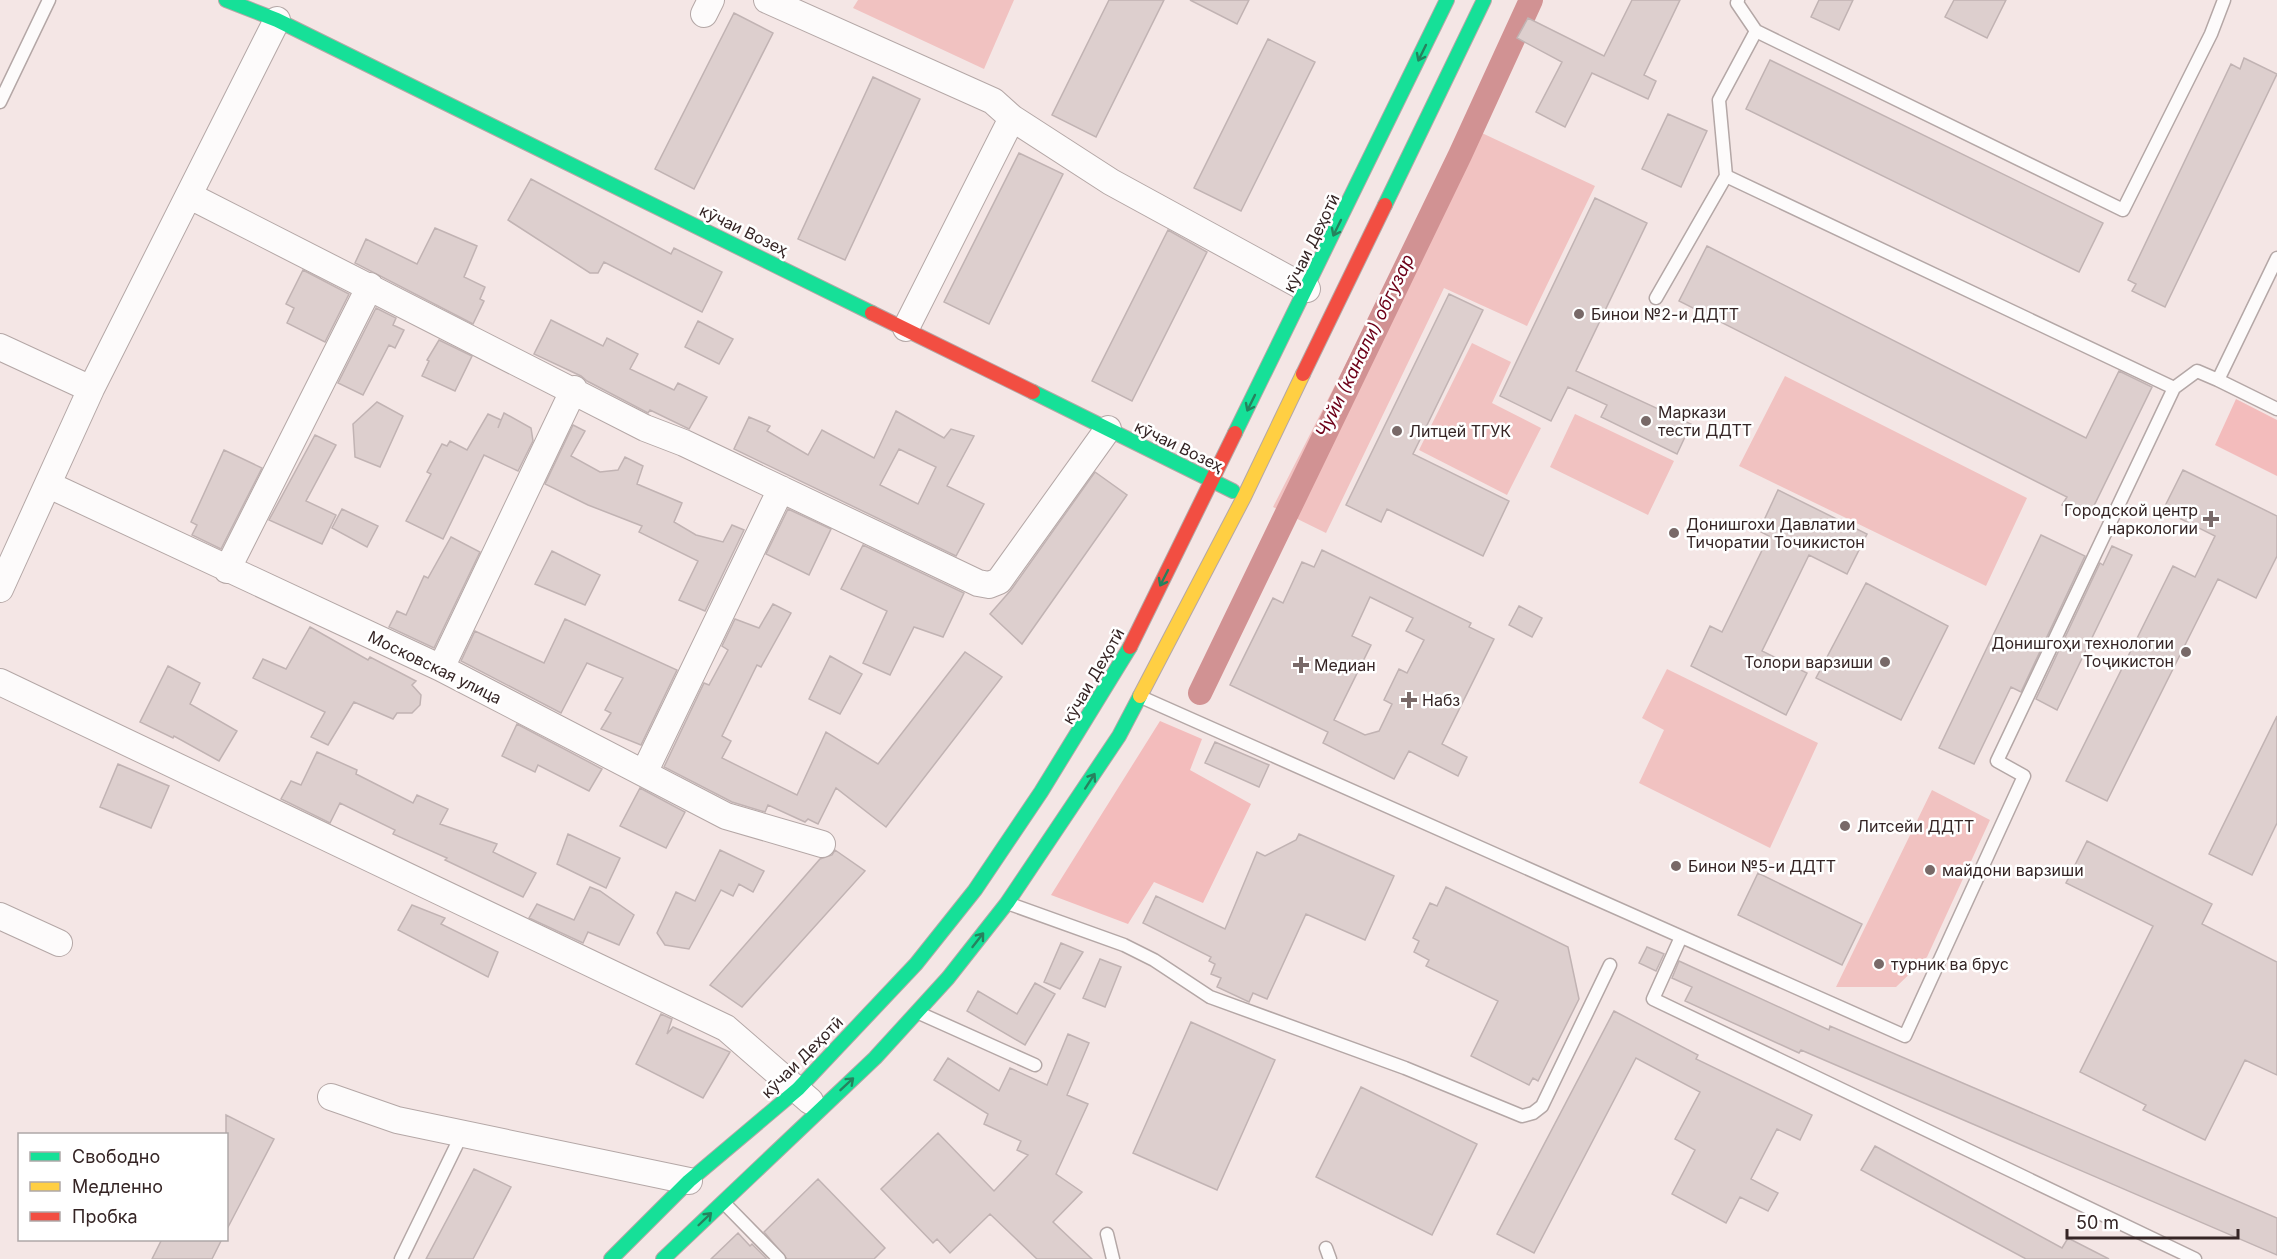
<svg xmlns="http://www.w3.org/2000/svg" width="2277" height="1259" font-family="Inter,sans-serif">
<rect width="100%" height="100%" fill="#f4e6e5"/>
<!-- green -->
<path fill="#f1c2c1" d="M 858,0 L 1014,0 L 984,69 L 853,8 Z
M 1467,126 L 1595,186 L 1527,326 L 1444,288 L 1326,533 L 1273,507 Z
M 1472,343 L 1511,362 L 1492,403 L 1541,428 L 1507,495 L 1419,450 Z
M 1785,376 L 2027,498 L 1986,586 L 1739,466 Z
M 1575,414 L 1674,461 L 1648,515 L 1550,467 Z
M 1667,669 L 1818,743 L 1770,848 L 1639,783 L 1664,730 L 1642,718 Z
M 1932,790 L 1990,820 L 1927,957 L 1896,987 L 1836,987 Z"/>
<!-- forest -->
<path fill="#f3bcbc" d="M 2236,399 L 2277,420 L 2277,476 L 2215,445 Z
M 1160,721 L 1202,739 L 1190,770 L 1251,804 L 1203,903 L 1154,882 L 1128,924 L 1051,895 Z"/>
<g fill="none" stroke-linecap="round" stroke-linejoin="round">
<!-- canal -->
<path stroke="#d19293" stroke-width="24" d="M 1200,693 L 1460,155 L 1531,0"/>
</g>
<!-- building -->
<path fill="#ddcfce" stroke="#c1b3b3" stroke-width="1.5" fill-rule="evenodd" d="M 1109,0 L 1164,0 L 1096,137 L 1052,115 Z
M 1190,0 L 1249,0 L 1237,24 Z
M 1632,0 L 1680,0 L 1644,75 L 1656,81 L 1648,99 L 1592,73 L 1565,127 L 1536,112 L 1562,62 L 1517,38 L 1528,18 L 1604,56 Z
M 1819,0 L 1853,0 L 1839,30 L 1811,17 Z
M 1954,0 L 2006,0 L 1987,38 L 1945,17 Z
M 734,13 L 773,33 L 694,189 L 655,169 Z
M 1268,39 L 1315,62 L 1241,211 L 1194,188 Z
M 2244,58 L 2277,74 L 2165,307 L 2132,291 L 2136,284 L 2128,280 L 2231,64 L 2240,69 Z
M 1770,60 L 2103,223 L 2079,272 L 1746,109 Z
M 873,77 L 920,99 L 845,260 L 798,239 Z
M 1668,114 L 1707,131 L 1681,187 L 1642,169 Z
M 1019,153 L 1063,174 L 989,324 L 944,302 Z
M 531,179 L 671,254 L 674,248 L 722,272 L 702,312 L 604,262 L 598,273 L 590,273 L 508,220 Z
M 1595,198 L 1647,223 L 1576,371 L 1691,424 L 1677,454 L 1601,417 L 1607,405 L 1568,387 L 1551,421 L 1500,396 Z
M 435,228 L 477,246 L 464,277 L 485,287 L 480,299 L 484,301 L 473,324 L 355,263 L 366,239 L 417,264 Z
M 1168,230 L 1207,252 L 1132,401 L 1092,381 Z
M 1707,246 L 2086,438 L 2119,371 L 2152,387 L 2088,518 L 2062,505 L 2067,497 L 1679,301 Z
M 303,270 L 349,294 L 325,342 L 287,323 L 294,308 L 286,304 Z
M 1449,294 L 1483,310 L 1413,454 L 1509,501 L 1483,556 L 1387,509 L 1381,522 L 1346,505 Z
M 376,308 L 396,318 L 393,325 L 404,330 L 395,348 L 389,345 L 363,395 L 338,383 Z
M 551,320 L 603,346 L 607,338 L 638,354 L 630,369 L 674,390 L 678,383 L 707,397 L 689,429 L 650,410 L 648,413 L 587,381 L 581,376 L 534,354 Z
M 698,321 L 733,339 L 719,364 L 685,347 Z
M 439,340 L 472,356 L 455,391 L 422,376 L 429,361 L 427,360 Z
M 377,402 L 403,416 L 380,467 L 355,457 L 353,424 Z
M 896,411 L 944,438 L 951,429 L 974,436 L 947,486 L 984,504 L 956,556 L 734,449 L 749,417 L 770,426 L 767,431 L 808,455 L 822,430 L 874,458 ZM 899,449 L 936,467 L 918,504 L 880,485 Z
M 504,413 L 531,428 L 533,441 L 518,471 L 484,455 L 443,539 L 406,521 L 431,474 L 427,472 L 442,444 L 447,446 L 450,441 L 467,450 L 488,414 L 501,420 L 498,428 Z
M 573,425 L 585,431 L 571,456 L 600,472 L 618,470 L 625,457 L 643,466 L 637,484 L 682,503 L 674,522 L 696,535 L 723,542 L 732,525 L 744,530 L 705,611 L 679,600 L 698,561 L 639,532 L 642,526 L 588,505 L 545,484 Z
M 315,435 L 336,445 L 306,501 L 336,515 L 322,544 L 269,520 Z
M 224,450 L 262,468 L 221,549 L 192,535 L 197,525 L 191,522 Z
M 2183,470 L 2277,516 L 2277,556 L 2256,598 L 2218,579 L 2107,801 L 2066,781 L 2173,566 L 2195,577 L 2215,536 L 2163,510 Z
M 1095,472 L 1127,495 L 1022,644 L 990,614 L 1011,590 Z
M 1778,490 L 1867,534 L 1847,574 L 1809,555 L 1762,651 L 1807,673 L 1786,715 L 1691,666 L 1710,626 L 1722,632 L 1769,536 L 1759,531 Z
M 342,509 L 378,526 L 367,547 L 332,528 Z
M 788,509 L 831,529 L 809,575 L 766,554 Z
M 2041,535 L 2085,556 L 2021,692 L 2011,687 L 1974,764 L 1939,748 Z
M 451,537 L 480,552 L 434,648 L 389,627 L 397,611 L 406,615 L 424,576 L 428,578 Z
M 863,545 L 964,593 L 943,637 L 914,627 L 890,675 L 863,663 L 887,611 L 841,589 Z
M 2112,546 L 2132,555 L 2057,710 L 2036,699 L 2100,563 L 2103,565 Z
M 1322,550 L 1471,623 L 1469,627 L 1494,639 L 1442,744 L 1467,757 L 1458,776 L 1409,751 L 1394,779 L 1323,743 L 1328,732 L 1230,685 L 1273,598 L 1283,603 L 1302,562 L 1314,567 ZM 1370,597 L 1413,618 L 1406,631 L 1424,640 L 1407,673 L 1399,669 L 1384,700 L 1392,704 L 1379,731 L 1365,735 L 1334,720 L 1371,645 L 1352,636 Z
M 552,551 L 600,575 L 585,605 L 535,584 Z
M 1866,583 L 1948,626 L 1901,720 L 1816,678 Z
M 773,604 L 791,613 L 761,667 L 757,665 L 722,736 L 731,741 L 722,758 L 797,795 L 826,732 L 878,764 L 965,652 L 1002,677 L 886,827 L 836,788 L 818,824 L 808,819 L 805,822 L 768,805 L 765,812 L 732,802 L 664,767 L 704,683 L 709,685 L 728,650 L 722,646 L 735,619 L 759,628 Z
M 1519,606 L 1542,618 L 1532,637 L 1509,625 Z
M 565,619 L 677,670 L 641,745 L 601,729 L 611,713 L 605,710 L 623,678 L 587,663 L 561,713 L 461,661 L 475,631 L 544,663 Z
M 310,627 L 368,660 L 370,657 L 416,681 L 412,685 L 421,695 L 420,705 L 412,713 L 397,713 L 393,719 L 354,702 L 328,745 L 311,737 L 325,712 L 253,678 L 263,659 L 286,669 Z
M 830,656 L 862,674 L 840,714 L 809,699 Z
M 168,666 L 200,683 L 190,704 L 237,731 L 219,761 L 174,736 L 173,738 L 140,722 Z
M 2277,716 L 2277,823 L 2252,875 L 2209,854 Z
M 517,724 L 602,769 L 589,791 L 538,765 L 535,772 L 502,756 Z
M 1215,742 L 1269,765 L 1259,787 L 1205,763 Z
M 317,752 L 357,770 L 356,774 L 413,803 L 417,795 L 448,809 L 440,824 L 497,844 L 493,852 L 536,873 L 523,897 L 445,860 L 447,858 L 393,834 L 395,830 L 340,803 L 330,823 L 281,799 L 291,781 L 301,785 Z
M 118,764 L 169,786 L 151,828 L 100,807 Z
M 640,788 L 685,812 L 666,848 L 620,826 Z
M 568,834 L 620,858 L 606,888 L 557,864 Z
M 1299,834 L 1394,876 L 1365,940 L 1306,914 L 1267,999 L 1253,993 L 1249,1002 L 1217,987 L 1221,978 L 1211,974 L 1215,964 L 1209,961 L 1211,957 L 1143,923 L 1156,896 L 1225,929 L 1257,852 L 1265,856 L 1296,840 Z
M 2087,841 L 2212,904 L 2202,924 L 2277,962 L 2277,1075 L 2245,1060 L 2205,1140 L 2143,1110 L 2146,1105 L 2080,1072 L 2153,926 L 2066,883 Z
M 720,850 L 764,871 L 753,892 L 739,884 L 733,896 L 721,890 L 689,949 L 665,945 L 657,933 L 676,892 L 695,901 Z
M 835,850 L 865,871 L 742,1007 L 710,985 L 820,859 L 832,855 Z
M 1758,873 L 1862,924 L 1842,965 L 1738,915 Z
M 590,887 L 600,891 L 634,915 L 619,945 L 588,932 L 583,943 L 529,918 L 537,904 L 574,920 Z
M 1446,887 L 1568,947 L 1579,999 L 1538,1081 L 1533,1078 L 1529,1085 L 1471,1056 L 1498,1001 L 1426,966 L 1429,960 L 1414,952 L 1419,941 L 1413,938 L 1430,903 L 1437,906 Z
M 412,905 L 445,918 L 441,924 L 498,952 L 488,977 L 398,930 Z
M 1061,943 L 1083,952 L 1060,989 L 1044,982 Z
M 1647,947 L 1664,954 L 1656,971 L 1639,963 Z
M 1100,959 L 1121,967 L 1105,1007 L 1083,998 Z
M 1679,961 L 1829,1030 L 1830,1026 L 2277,1218 L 2277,1255 L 1801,1050 L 1799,1053 L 1685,1001 L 1692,987 L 1672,978 Z
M 1035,983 L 1055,994 L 1025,1045 L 967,1011 L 978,991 L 1017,1014 Z
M 1614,1011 L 1698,1055 L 1696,1059 L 1812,1115 L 1800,1140 L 1777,1129 L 1751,1179 L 1778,1193 L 1768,1211 L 1740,1197 L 1726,1223 L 1672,1194 L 1695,1150 L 1675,1139 L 1700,1092 L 1636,1058 L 1534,1253 L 1497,1234 Z
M 661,1014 L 672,1019 L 667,1034 L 673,1027 L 730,1052 L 703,1098 L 636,1064 Z
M 1191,1022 L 1275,1060 L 1217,1190 L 1133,1153 Z
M 1068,1034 L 1089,1043 L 1067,1095 L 1088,1104 L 1056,1174 L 1082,1192 L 1053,1222 L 1092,1259 L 1037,1259 L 990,1214 L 950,1253 L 937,1239 L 933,1243 L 881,1189 L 938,1133 L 994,1191 L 1028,1155 L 1017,1150 L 1021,1141 L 984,1124 L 988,1114 L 934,1080 L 948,1058 L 999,1091 L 1010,1068 L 1047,1085 Z
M 1361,1087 L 1477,1144 L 1432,1235 L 1316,1177 Z
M 226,1115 L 274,1139 L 226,1231 Z
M 1875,1146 L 2062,1248 L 2068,1238 L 2109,1259 L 2026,1259 L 1861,1170 Z
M 474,1169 L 511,1187 L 473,1259 L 426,1259 Z
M 818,1179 L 885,1248 L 874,1259 L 787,1259 L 764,1232 Z
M 738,1233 L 750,1246 L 752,1244 L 767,1259 L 711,1259 Z
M 162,1239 L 222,1239 L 212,1259 L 152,1259 Z"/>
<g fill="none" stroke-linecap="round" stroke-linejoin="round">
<!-- lane casing -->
<g stroke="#b4a7a6" stroke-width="15">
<path id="lane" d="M 1738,0 L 1737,3 L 1756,31
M 0,102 L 49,0
M 1726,176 L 1719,100 L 1756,31 L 2123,210 L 2211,34 L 2224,0
M 1656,298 L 1726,176 L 2174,388
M 2218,380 L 2277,409
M 1141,697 L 1905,1036 L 2024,776 L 1997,761 L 2174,388 L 2197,371 L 2218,380 L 2277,258
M 1010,904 L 1124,945 L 1154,960 L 1210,997 L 1405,1068 L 1522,1116 L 1533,1113 L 1542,1106 L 1610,965
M 1681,937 L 1653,999 L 2195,1259
M 919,1013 L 1035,1065
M 725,1204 L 779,1259
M 1107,1234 L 1113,1259
M 1326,1248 L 1330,1259
M 401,1259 L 462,1134"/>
</g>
<!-- street casing -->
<g stroke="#b4a7a6" stroke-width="28">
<path id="street" d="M 767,0 L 993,101 L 1012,118 L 906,328
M 704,14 L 711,0
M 1012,118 L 1111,182 L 1307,289
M 190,196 L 645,428 L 684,443 L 978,583 L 989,585 L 999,581 L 1108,429
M 0,347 L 91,389
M 49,485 L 441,668 L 726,816 L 822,844
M 227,570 L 370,286
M 0,589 L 91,389 L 277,20
M 441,668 L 574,389
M 0,682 L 726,1028 L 810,1101
M 644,773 L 781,489
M 0,916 L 59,943
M 331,1097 L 397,1120 L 689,1181"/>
</g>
<!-- fast casing -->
<g stroke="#b4a7a6" stroke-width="16">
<path id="fast" d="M 226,0 L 277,20 L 872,313
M 1385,205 L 1484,0
M 1033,392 L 1233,491
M 1235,433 L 1447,0
M 611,1259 L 689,1181 L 798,1089 L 916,964 L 975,890 L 1041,792 L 1130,647
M 663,1259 L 875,1058 L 948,978 L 1007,903 L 1119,736 L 1140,696"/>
</g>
<!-- slow casing -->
<g stroke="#b4a7a6" stroke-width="16">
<path id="slow" d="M 1140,696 L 1244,497 L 1303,374"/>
</g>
<!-- jam casing -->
<g stroke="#b4a7a6" stroke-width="16">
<path id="jam" d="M 872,313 L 1033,392
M 1303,374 L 1385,205
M 1130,647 L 1235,433"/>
</g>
<!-- lane -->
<use href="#lane" stroke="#fdfbfb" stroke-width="12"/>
<!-- street -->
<use href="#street" stroke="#fdfbfb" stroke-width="26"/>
<!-- fast -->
<use href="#fast" stroke="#16e098" stroke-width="14"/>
<!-- slow -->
<use href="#slow" stroke="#ffcf43" stroke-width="14"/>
<!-- jam -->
<use href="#jam" stroke="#f24e42" stroke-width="14"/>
</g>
<!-- one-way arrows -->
<defs><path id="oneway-shaft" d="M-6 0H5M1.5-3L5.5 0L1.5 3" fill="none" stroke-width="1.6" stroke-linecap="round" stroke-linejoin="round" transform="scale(1.5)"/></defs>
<g stroke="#26825e">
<use href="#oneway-shaft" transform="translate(1422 53) rotate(116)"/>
<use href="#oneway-shaft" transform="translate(1337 228) rotate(116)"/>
<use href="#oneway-shaft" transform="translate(1251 403) rotate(116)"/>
<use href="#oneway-shaft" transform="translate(1164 578) rotate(117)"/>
<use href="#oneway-shaft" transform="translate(1090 781) rotate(-57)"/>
<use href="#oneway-shaft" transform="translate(978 940) rotate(-52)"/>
<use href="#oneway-shaft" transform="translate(847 1084) rotate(-43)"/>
<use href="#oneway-shaft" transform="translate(705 1219) rotate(-44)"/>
</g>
<!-- markers -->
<g fill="#786968" stroke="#fff" stroke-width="2">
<circle cx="1579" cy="314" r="6"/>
<circle cx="1646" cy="421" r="6"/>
<circle cx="1397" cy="431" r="6"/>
<path d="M2208 510h6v6h6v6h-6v6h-6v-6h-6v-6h6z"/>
<circle cx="1674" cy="533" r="6"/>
<circle cx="2186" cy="652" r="6"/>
<circle cx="1885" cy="662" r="6"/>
<path d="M1298 656h6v6h6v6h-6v6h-6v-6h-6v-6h6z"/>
<path d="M1406 691h6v6h6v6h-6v6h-6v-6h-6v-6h6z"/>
<circle cx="1845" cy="826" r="6"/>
<circle cx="1676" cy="866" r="6"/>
<circle cx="1930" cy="870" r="6"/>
<circle cx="1879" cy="964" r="6"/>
</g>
<g text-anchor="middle" stroke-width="5" stroke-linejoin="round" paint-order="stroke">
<!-- street labels -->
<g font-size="16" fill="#352525" stroke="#fff">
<text transform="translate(744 230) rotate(26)" y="6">кӯчаи Возеҳ</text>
<text transform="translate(1311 243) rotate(-64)" y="6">кӯчаи Деҳотӣ</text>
<text transform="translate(1179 446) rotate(26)" y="6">кӯчаи Возеҳ</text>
<text transform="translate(435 667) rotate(26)" y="6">Московская улица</text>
<text transform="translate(1093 676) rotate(-60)" y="6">кӯчаи Деҳотӣ</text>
<text transform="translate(802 1057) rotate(-45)" y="6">кӯчаи Деҳотӣ</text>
</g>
<!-- poi labels -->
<g font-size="16" fill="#352525" stroke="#fff" text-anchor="start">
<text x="1591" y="320">Бинои №2-и ДДТТ</text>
<text x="1658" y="418">Маркази<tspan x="1658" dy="18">тести ДДТТ</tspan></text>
<text x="1409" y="437">Литцей ТГУК</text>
<text x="2198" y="516" text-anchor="end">Городской центр<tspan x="2198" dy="18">наркологии</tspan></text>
<text x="1686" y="530">Донишгохи Давлатии<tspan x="1686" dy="18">Тичоратии Точикистон</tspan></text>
<text x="2174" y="649" text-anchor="end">Донишгоҳи технологии<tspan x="2174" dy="18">Тоҷикистон</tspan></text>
<text x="1873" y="668" text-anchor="end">Толори варзиши</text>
<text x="1314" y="671">Медиан</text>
<text x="1422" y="706">Набз</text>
<text x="1857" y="832">Литсейи ДДТТ</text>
<text x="1688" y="872">Бинои №5-и ДДТТ</text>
<text x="1942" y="876">майдони варзиши</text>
<text x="1891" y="970">турник ва брус</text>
</g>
<!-- water labels -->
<g font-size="18" font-style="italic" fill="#6d0018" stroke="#fff">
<text transform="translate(1365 346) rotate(-64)" y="6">Чуйи (канали) обгузар</text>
</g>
</g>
<!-- legend -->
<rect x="18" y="1133" width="210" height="108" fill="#ffffff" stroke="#aea8a8" stroke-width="1.5"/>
<rect x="30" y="1152" width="30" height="9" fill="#16e098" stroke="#aea8a8" stroke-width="1.5"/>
<text x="72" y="1163" font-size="18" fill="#352525">Свободно</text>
<rect x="30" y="1182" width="30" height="9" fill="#ffcf43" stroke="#aea8a8" stroke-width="1.5"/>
<text x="72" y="1193" font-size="18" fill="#352525">Медленно</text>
<rect x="30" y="1212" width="30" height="9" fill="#f24e42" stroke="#aea8a8" stroke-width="1.5"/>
<text x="72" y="1223" font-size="18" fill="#352525">Пробка</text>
<!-- scale -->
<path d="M2067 1229v9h171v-9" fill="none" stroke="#352525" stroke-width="3"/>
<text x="2076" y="1229" font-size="18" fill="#352525" stroke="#ffffff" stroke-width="4.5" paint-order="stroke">50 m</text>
</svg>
